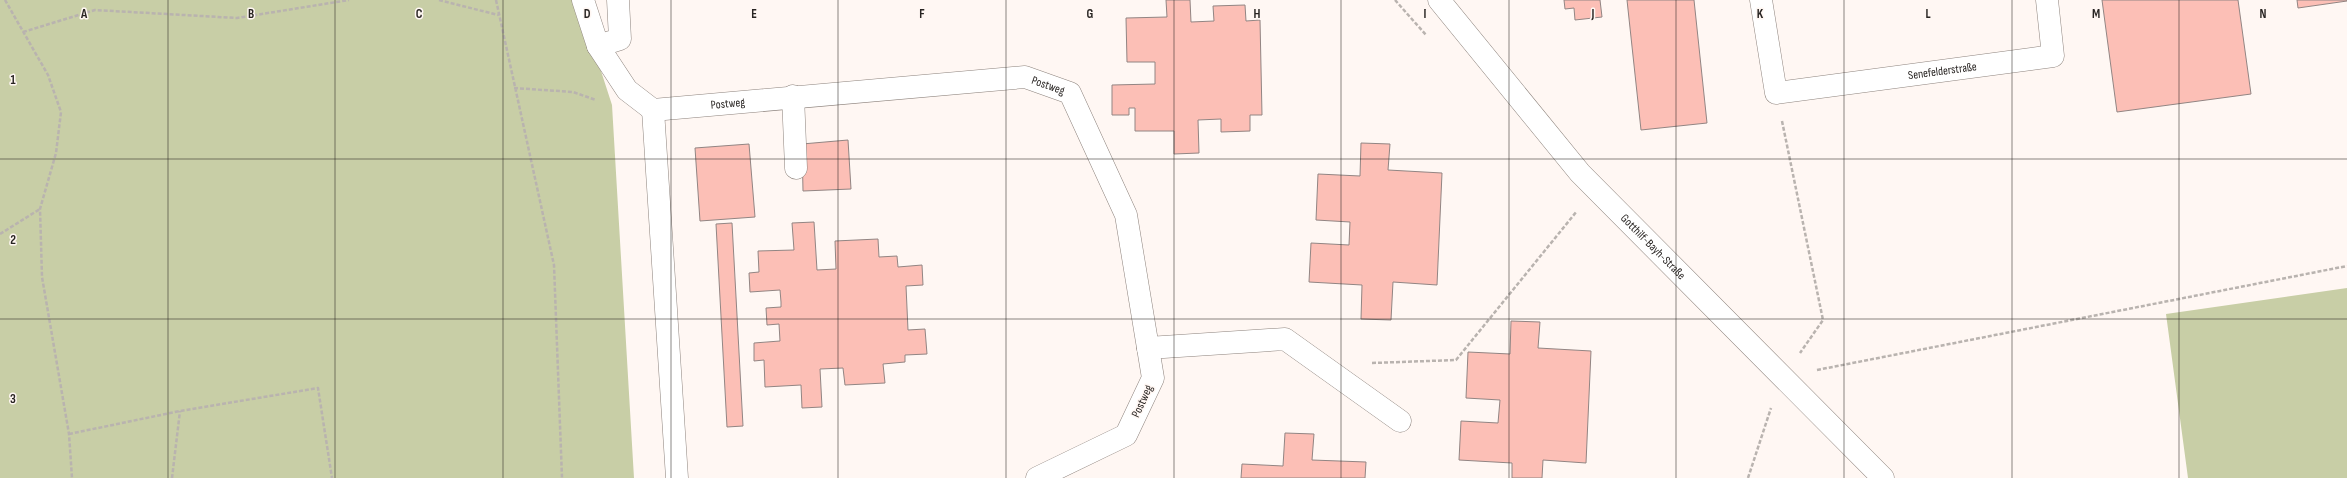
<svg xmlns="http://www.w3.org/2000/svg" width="2347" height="478" font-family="'Sofia Sans Condensed',sans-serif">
<rect width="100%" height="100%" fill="#fff7f3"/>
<!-- green -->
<path fill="#c8cea6" d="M 0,0 L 578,0 L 612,105 L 634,478 L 0,478 Z
M 2347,288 L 2347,478 L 2188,478 L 2166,314 Z"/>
<!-- building -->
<path fill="#fcbfb6" stroke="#928583" d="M 1166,0 L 1190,0 L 1191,22 L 1214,21 L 1213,6 L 1245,5 L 1246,21 L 1260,20 L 1262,115 L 1250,115 L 1250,131 L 1221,132 L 1221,119 L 1198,120 L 1199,153 L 1174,154 L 1174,131 L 1135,131 L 1135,108 L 1129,108 L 1129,115 L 1112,115 L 1112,85 L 1155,84 L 1155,62 L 1127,62 L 1126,18 L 1167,17 Z
M 1564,0 L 1600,0 L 1602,17 L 1575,20 L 1574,8 L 1565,9 Z
M 1627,0 L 1694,0 L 1707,123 L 1641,130 Z
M 2102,0 L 2238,0 L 2251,94 L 2117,112 Z
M 2297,0 L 2347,0 L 2347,1 L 2298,8 Z
M 848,140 L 851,189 L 803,191 L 802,144 Z
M 1361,143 L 1390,144 L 1388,170 L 1442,173 L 1437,285 L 1393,282 L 1391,320 L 1361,319 L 1362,285 L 1309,282 L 1311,243 L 1349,245 L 1350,222 L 1316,220 L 1318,174 L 1360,176 Z
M 749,144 L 755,217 L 700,221 L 695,148 Z
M 814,222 L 817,270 L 836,269 L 835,241 L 878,239 L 879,257 L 897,256 L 898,267 L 922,265 L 923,285 L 906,286 L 908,330 L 925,329 L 927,354 L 905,355 L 905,362 L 883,364 L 885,383 L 845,385 L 843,368 L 820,369 L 822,407 L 802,408 L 801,385 L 765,387 L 764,360 L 754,361 L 754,343 L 780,341 L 779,324 L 767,325 L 766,308 L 781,307 L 781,302 L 780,290 L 750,292 L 749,273 L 759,272 L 758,251 L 794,250 L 792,223 Z
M 732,223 L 743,426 L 727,427 L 716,224 Z
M 1511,321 L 1540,322 L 1538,348 L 1591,351 L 1586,463 L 1543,460 L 1542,478 L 1512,478 L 1512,463 L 1459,460 L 1461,421 L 1498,423 L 1500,400 L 1466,398 L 1468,352 L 1510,354 Z
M 1285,433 L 1314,434 L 1312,460 L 1366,462 L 1365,478 L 1241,478 L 1242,464 L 1283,466 Z"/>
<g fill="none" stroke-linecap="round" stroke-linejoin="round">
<!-- minor casing -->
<g stroke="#8d837d" stroke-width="23">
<g id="minor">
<path id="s1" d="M 583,0 L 598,46 L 627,90 L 653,110 L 1025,77 L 1070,93 L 1126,215 L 1153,378 L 1126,435 L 1037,478"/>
<path id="s2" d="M 1439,0 L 1580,173 L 1883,478"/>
<path id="s3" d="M 1761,0 L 1776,93 L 2053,56 L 2047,0"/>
<path d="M 598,46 L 620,39 L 618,0"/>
<path d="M 793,96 L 796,168"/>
<path d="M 653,110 L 677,478"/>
<path d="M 1148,348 L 1285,339 L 1400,421"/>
</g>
</g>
<!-- path -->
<path stroke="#b9b3af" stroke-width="2.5" stroke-dasharray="4 2" stroke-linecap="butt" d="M 5,0 L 48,75 L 61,112 L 56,153 L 40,209 L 42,277 L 69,434 L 72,478
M 439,0 L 498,15
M 496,0 L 554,265 L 562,478
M 1395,0 L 1426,35
M 23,32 L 95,10 L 237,18 L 349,0
M 514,88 L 573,92 L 596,100
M 1782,121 L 1823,320 L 1800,353
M 0,234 L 40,209
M 1372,363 L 1456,360 L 1577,211
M 1817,370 L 2347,266
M 69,434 L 180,411 L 318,388 L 332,478
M 172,478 L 180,411
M 1748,478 L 1771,408"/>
<!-- minor -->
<use href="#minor" stroke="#fff" stroke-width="22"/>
</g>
<!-- grid -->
<path fill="none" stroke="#282422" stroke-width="1" stroke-opacity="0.55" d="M 168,0 L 168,478M 335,0 L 335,478M 503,0 L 503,478M 671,0 L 671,478M 838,0 L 838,478M 1006,0 L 1006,478M 1174,0 L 1174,478M 1341,0 L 1341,478M 1509,0 L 1509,478M 1676,0 L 1676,478M 1844,0 L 1844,478M 2012,0 L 2012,478M 2179,0 L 2179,478M 0,159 L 2347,159M 0,319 L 2347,319"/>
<g text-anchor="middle" stroke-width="3" stroke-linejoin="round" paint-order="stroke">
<!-- street labels -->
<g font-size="12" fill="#282422" stroke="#fff7f3">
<text dy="4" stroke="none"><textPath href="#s3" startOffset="262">Senefelderstraße</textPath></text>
<text dy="4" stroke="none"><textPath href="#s1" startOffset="532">Postweg</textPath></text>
<text dy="4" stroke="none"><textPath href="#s1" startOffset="209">Postweg</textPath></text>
<text dy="4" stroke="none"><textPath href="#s2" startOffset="327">Gotthilf-Bayh-Straße</textPath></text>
<text transform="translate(1142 401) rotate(-65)" y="4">Postweg</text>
</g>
</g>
<g font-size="13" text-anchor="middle" font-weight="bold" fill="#282422" stroke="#fff7f3" stroke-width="3" stroke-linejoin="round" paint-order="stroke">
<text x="84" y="18">A</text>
<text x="251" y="18">B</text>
<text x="419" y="18">C</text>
<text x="587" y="18">D</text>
<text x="754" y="18">E</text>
<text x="922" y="18">F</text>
<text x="1090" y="18">G</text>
<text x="1257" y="18">H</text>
<text x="1425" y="18">I</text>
<text x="1593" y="18">J</text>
<text x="1760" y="18">K</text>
<text x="1928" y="18">L</text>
<text x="2096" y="18">M</text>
<text x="2263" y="18">N</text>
<text x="13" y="84">1</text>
<text x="13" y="244">2</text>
<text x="13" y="403">3</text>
</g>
</svg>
